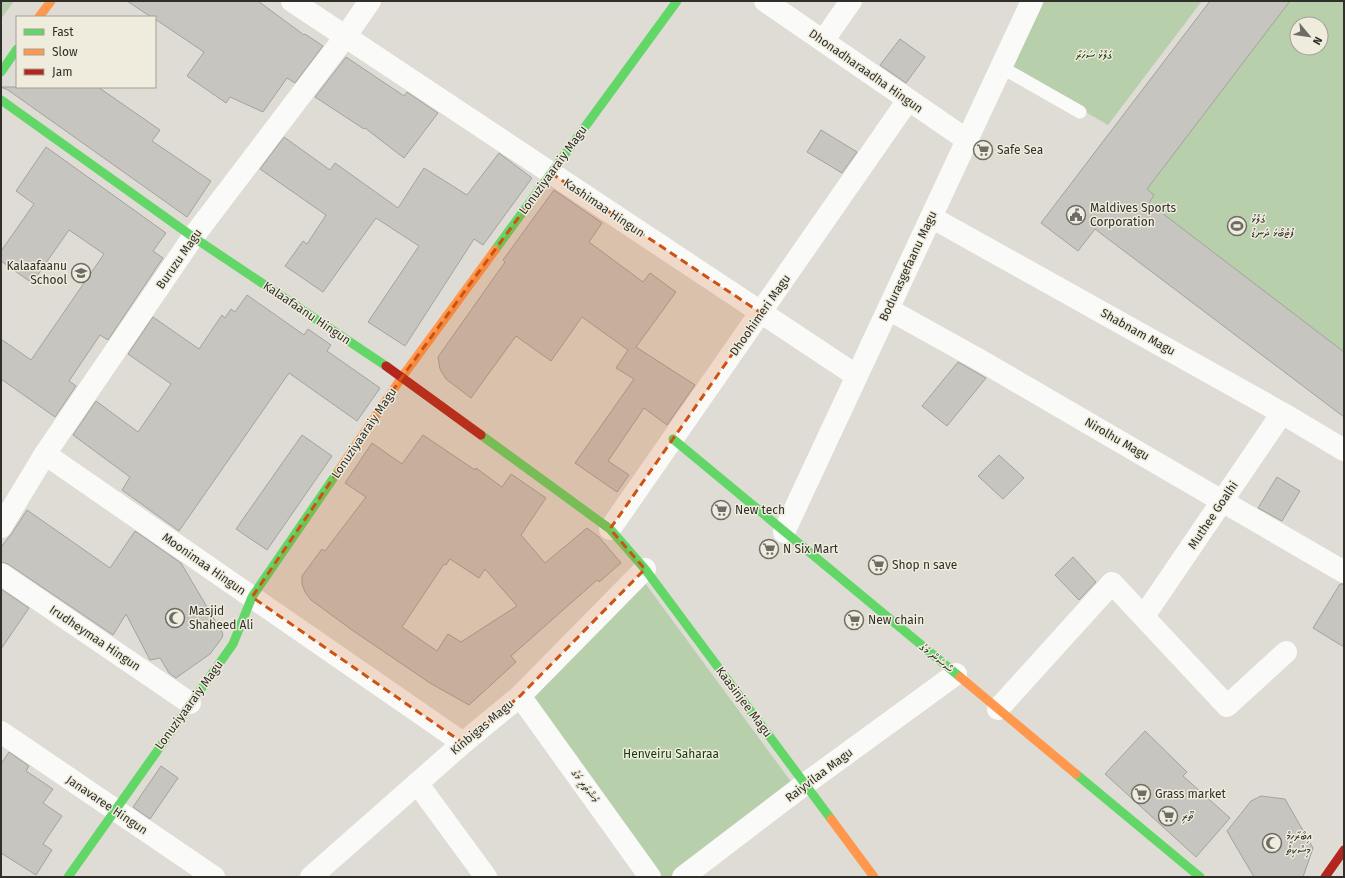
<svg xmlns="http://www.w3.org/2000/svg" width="1345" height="878" font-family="'Fira Sans','Noto Sans Thaana',sans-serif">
<rect width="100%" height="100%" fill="#dedcd4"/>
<!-- green -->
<path fill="#b8cfac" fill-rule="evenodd" d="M 1,1 L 14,1 L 1,19 Z
M 1044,1 L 1202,1 L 1108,125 L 1011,69 Z
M 1210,1 L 1344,1 L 1344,417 L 1142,207 L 1086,164 ZM 1297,24 L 1321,24 L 1321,48 L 1297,48 Z
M 645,583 L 792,783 L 670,877 L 661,877 L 531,697 Z"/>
<!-- building -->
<path fill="#c7c5c0" stroke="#a4a29c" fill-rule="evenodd" d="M 127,1 L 258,1 L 304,35 L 305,34 L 323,46 L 295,83 L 287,78 L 263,112 L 230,97 L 226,103 L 187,76 L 204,52 L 155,19 L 155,17 L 151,17 Z
M 1210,1 L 1290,1 L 1147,189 L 1154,195 L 1149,203 L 1344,352 L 1344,417 L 1095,229 L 1078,251 L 1041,223 Z
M 900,39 L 925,57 L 906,83 L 880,65 Z
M 346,57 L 404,96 L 407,92 L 438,113 L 404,158 L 365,128 L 364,129 L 315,97 Z
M 1,87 L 98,87 L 160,130 L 152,141 L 211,181 L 187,217 L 8,90 Z
M 821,130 L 857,152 L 842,173 L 807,152 Z
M 284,137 L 330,170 L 335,163 L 398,208 L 424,168 L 467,195 L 499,153 L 532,178 L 483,245 L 474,239 L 405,346 L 368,322 L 419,246 L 376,218 L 323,292 L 285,266 L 303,241 L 307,244 L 326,215 L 260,169 Z
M 46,147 L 166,233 L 153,251 L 163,258 L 108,340 L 100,335 L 69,381 L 76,386 L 55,417 L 1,379 L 1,339 L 31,360 L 104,254 L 69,230 L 32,283 L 1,261 L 1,251 L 34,204 L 16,191 Z
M 554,190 L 602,223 L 589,242 L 643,282 L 650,273 L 676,292 L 636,347 L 695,385 L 667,425 L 644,408 L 608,461 L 629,475 L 617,492 L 575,463 L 634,379 L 616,368 L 628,350 L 582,317 L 551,361 L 516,336 L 471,398 L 446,379 L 440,369 L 438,357 L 505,262 L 503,260 Z
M 247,295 L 304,335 L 308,329 L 331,345 L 327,351 L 380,388 L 357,421 L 289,373 L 179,531 L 122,490 L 130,477 L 73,435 L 96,401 L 138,432 L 171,384 L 128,354 L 153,317 L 199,349 L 222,315 L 225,318 L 231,309 L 235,312 Z
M 958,362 L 986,378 L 947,426 L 922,406 Z
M 302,435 L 332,456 L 267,550 L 236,529 Z
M 423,435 L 475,470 L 476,468 L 502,487 L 511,474 L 546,498 L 521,535 L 545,563 L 587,528 L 599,537 L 621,563 L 599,582 L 597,580 L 511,656 L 516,662 L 469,705 L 430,683 L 352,630 L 311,600 L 305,592 L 302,584 L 302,576 L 322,549 L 325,551 L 366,497 L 345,483 L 372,443 L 402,464 ZM 450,559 L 479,578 L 485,569 L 517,606 L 461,642 L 448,634 L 437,651 L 402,627 L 444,564 L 446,565 Z
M 999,455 L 1024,478 L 1003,499 L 978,476 Z
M 1277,477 L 1300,491 L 1282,521 L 1258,508 Z
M 27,510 L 110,568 L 135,531 L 181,563 L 223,634 L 222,638 L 210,654 L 176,678 L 169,673 L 160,658 L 150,660 L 126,614 L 113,635 L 8,564 L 1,562 L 1,547 L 12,533 Z
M 1073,557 L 1096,582 L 1079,600 L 1055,575 Z
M 1340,584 L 1344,584 L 1344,647 L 1313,628 Z
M 1,589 L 29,608 L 1,649 Z
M 1145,731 L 1187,772 L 1183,776 L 1230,818 L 1196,857 L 1105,774 Z
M 9,752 L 29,766 L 26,771 L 53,789 L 43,803 L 62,816 L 43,844 L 52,850 L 36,875 L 1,853 L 1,764 Z
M 161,766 L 178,778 L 150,819 L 133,807 Z
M 1261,796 L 1285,799 L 1313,848 L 1303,877 L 1254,877 L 1227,831 L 1251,801 Z"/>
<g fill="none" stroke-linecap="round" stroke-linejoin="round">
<!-- lane -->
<path stroke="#fafaf9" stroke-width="13" d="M 1001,67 L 1080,112"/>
<!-- street -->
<path stroke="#fafaf9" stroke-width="22" d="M 292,1 L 857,376
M 765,1 L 967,140
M 823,41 L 851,1
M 931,217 L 1282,413 L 1344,450
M 888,309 L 978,359 L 1344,572
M 45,454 L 463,743
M 1,527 L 45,454 L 193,237 L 345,37 L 370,1
M 610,529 L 908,100
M 784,532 L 1032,1
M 1,574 L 190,703
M 1144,616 L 1282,413
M 520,696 L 650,877
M 998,709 L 1112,583 L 1227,706 L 1286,652
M 1,732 L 214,877
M 417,783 L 486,877
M 311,877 L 463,743 L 520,696 L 645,569
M 683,877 L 805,784 L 956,674"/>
<!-- fast -->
<path stroke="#63d668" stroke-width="9" d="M 1,72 L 17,49
M 1,100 L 193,237 L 386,366
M 495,250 L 677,1
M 481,435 L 610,529 L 645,569 L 831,819
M 673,439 L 960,677
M 1076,774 L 1200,877
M 68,877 L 233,644 L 252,597 L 339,470"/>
<!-- slow -->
<path stroke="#ff974d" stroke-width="9" d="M 39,17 L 51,1
M 339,470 L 402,377 L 495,250
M 960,677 L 1076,774
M 831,819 L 874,877"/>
<!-- jam -->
<path stroke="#b3261e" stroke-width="9" d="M 386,366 L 481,435
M 1325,877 L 1344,850"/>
</g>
<!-- marked area -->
<path fill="#cc5310" fill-opacity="0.2" stroke="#cc5310" stroke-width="3" stroke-dasharray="8 5" stroke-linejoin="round" d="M 551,173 L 761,313 L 610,529 L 645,569 L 520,696 L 463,743 L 252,597 L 402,377 Z"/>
<!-- icons -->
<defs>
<g id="supermarket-ring" transform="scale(1)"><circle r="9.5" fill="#efecdd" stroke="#6d6c66" stroke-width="1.5"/><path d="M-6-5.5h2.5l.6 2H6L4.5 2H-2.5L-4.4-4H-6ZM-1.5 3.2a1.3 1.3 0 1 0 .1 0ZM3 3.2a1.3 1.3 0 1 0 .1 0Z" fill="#6d6c66"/></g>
<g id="civic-ring" transform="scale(1)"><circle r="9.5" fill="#efecdd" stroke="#6d6c66" stroke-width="1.5"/><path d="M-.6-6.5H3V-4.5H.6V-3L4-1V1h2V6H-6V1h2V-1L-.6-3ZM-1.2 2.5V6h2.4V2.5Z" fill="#6d6c66"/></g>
<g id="stadium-ring" transform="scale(1)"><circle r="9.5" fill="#efecdd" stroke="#6d6c66" stroke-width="1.5"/><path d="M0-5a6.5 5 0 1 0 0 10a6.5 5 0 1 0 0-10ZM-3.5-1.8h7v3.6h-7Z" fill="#6d6c66"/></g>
<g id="school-ring" transform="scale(1)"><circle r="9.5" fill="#efecdd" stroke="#6d6c66" stroke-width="1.5"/><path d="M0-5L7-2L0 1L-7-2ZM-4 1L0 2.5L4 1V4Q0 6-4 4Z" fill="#6d6c66"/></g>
<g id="mosque-ring" transform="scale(1)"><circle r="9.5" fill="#efecdd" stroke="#6d6c66" stroke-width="1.5"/><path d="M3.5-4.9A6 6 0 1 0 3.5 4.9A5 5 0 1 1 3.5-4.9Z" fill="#6d6c66"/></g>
</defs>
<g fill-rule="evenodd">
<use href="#supermarket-ring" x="983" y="150"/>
<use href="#civic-ring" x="1076" y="215"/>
<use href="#stadium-ring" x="1237" y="226"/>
<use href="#school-ring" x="81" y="273"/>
<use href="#supermarket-ring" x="721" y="510"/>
<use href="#supermarket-ring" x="769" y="549"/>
<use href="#supermarket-ring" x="878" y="565"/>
<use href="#mosque-ring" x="175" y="618"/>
<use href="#supermarket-ring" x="854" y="620"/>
<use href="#supermarket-ring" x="1141" y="794"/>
<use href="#supermarket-ring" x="1168" y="816"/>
<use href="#mosque-ring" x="1272" y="843"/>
</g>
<g text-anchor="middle" stroke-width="3" stroke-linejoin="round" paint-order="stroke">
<!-- park labels -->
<g font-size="12" fill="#173a0a" stroke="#efecdd">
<text x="1094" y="59">ގަލޮޅު ސަހަރާ</text>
<text x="671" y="758">Henveiru Saharaa</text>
</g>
<!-- street labels -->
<g font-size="12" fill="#302f2a" stroke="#efecdd">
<text transform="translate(866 71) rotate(35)" y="4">Dhonadharaadha Hingun</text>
<text transform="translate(553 170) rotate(-54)" y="4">Lonuziyaaraiy Magu</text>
<text transform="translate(604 208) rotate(34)" y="4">Kashimaa Hingun</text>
<text transform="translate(179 259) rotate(-55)" y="4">Buruzu Magu</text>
<text transform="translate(908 266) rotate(-65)" y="4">Bodurasgefaanu Magu</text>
<text transform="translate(307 313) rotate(34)" y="4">Kalaafaanu Hingun</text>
<text transform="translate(760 315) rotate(-55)" y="4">Dhoohimeri Magu</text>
<text transform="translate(1138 332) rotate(29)" y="4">Shabnam Magu</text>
<text transform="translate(364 433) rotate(-56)" y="4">Lonuziyaaraiy Magu</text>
<text transform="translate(1117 439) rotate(30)" y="4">Nirolhu Magu</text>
<text transform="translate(1213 515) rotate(-56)" y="4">Muthee Goalhi</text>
<text transform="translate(204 564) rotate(35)" y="4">Moonimaa Hingun</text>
<text transform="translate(95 638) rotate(34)" y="4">Irudheymaa Hingun</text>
<text transform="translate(936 658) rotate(40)" y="4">ސޯސަން މަގު</text>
<text transform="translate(744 702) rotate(53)" y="4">Kaasinjee Magu</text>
<text transform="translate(189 705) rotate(-54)" y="4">Lonuziyaaraiy Magu</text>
<text transform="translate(482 727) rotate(-40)" y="4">Kinbigas Magu</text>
<text transform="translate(819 775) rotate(-37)" y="4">Raiyvilaa Magu</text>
<text transform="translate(585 786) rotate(54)" y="4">މުޝްތަރީ މަގު</text>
<text transform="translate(107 805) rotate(34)" y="4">Janavaree Hingun</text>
</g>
<!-- poi labels -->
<g font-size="12" fill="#302f2a" stroke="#efecdd" text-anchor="start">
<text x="997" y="154">Safe Sea</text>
<text x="1090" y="212">Maldives Sports<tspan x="1090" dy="14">Corporation</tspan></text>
<text x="1251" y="223">ގަލޮޅު<tspan x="1251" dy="14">ފުޓްބޯޅަ ދަނޑު</tspan></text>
<text x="67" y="270" text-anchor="end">Kalaafaanu<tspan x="67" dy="14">School</tspan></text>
<text x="735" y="514">New tech</text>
<text x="783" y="553">N Six Mart</text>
<text x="892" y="569">Shop n save</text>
<text x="189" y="615">Masjid<tspan x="189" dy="14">Shaheed Ali</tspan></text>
<text x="868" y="624">New chain</text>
<text x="1155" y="798">Grass market</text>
<text x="1182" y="820">ތޫރި</text>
<text x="1286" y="840">އިބްރާހީމް<tspan x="1286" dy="14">މިސްކިތް</tspan></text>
</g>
</g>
<!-- border -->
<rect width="1345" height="878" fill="none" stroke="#302f2a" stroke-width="4"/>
<!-- legend -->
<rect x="16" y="16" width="140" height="72" fill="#efecdd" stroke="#a3a095"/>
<rect x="24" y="29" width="20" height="6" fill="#63d668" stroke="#a3a095"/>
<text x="52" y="36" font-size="12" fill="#302f2a">Fast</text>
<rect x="24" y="49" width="20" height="6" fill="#ff974d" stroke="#a3a095"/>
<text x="52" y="56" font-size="12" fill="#302f2a">Slow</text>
<rect x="24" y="69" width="20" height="6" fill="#b3261e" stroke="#a3a095"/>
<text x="52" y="76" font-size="12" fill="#302f2a">Jam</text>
<!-- north arrow -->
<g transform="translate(1309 36) rotate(119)"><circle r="19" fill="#efecdd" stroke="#a3a095"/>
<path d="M0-3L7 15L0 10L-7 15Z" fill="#6d6c66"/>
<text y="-6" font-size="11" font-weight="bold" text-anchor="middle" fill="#302f2a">N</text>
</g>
</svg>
